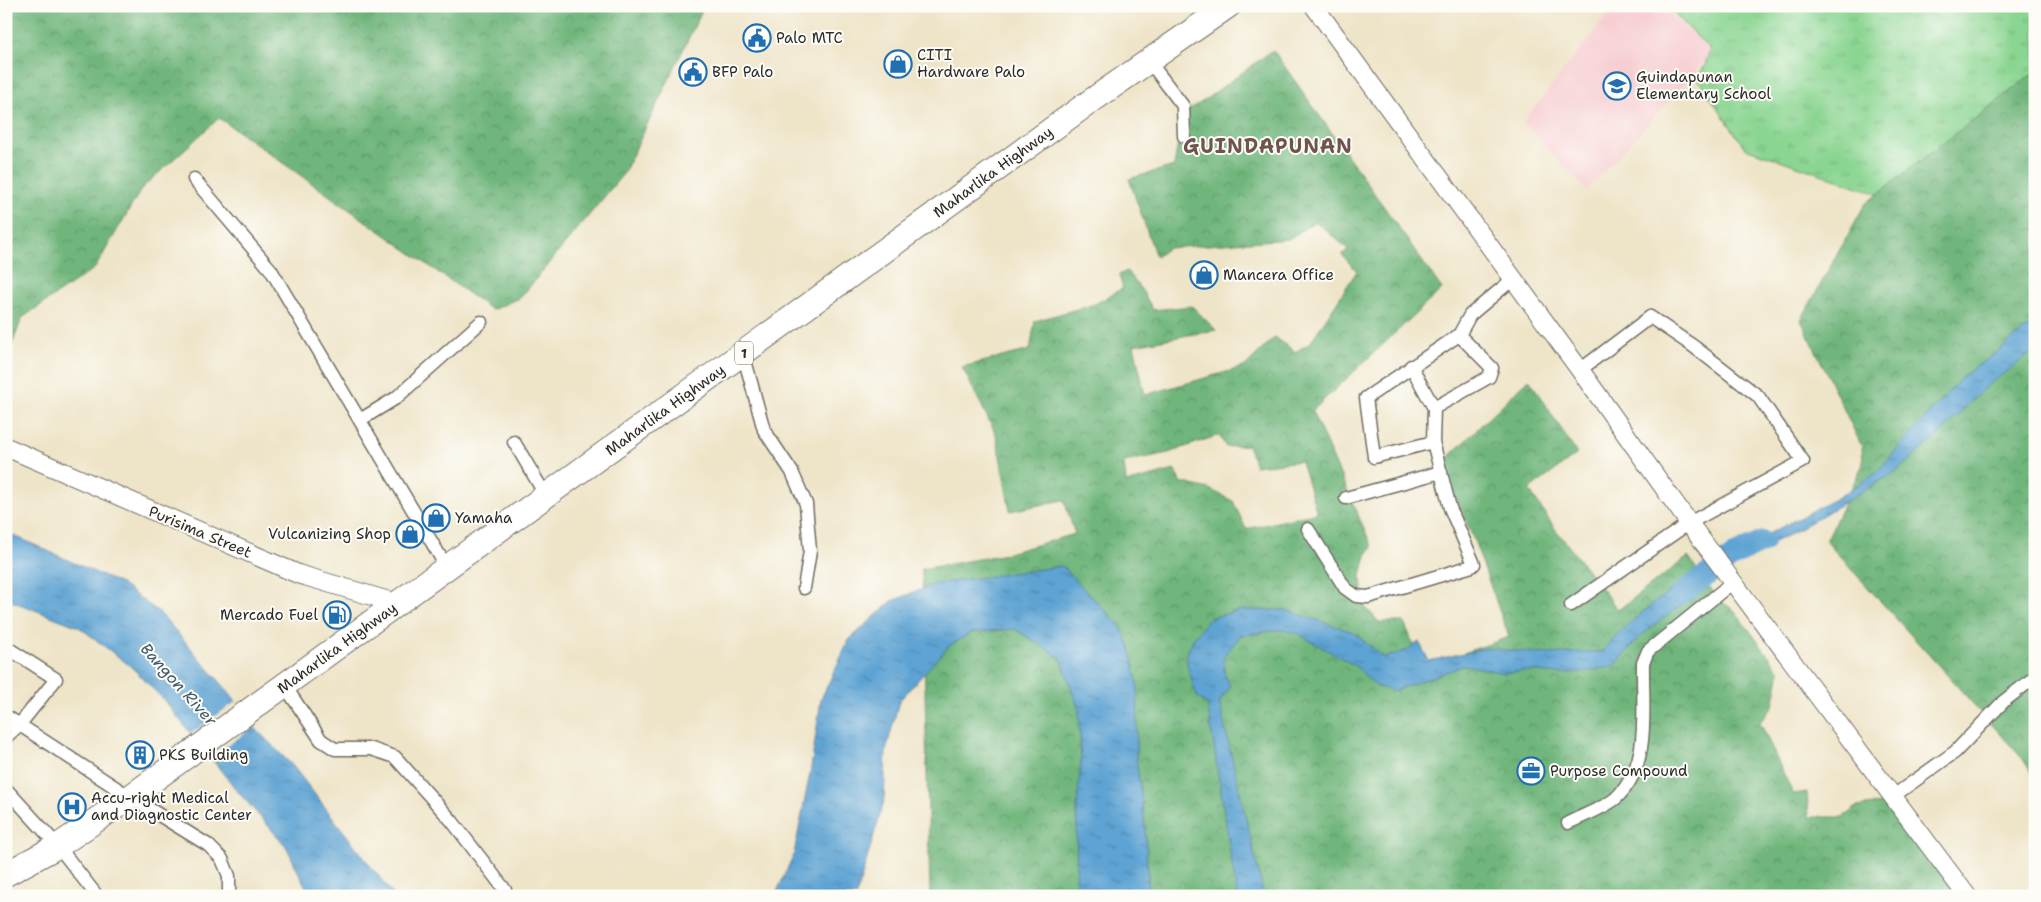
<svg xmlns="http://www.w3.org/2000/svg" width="2041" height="902" font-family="'Shantell Sans',sans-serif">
<defs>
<pattern id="grass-tufts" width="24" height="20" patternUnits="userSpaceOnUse" patternTransform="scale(1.25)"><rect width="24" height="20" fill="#8ad591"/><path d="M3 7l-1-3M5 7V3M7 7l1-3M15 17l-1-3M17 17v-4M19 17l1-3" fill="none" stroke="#77b77d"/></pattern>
<pattern id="forest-crowns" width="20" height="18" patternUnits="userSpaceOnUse" patternTransform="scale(1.25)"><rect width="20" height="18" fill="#6fb67b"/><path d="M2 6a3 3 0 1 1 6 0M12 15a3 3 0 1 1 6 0" fill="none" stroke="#5b9465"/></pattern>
<pattern id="water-ripples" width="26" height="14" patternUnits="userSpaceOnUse" patternTransform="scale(1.25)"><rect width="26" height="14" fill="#5da3d3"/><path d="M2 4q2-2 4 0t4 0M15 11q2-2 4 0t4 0" fill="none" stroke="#4d85ab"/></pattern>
</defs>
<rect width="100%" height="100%" fill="#fdfcf7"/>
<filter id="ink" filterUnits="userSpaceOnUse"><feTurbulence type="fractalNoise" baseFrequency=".02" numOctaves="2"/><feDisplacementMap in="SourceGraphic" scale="10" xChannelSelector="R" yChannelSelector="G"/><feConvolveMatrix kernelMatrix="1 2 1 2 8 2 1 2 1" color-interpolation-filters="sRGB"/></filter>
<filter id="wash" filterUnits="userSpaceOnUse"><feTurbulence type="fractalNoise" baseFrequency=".0096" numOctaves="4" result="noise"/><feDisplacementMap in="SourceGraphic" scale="20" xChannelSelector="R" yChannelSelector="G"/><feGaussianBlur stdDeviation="1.12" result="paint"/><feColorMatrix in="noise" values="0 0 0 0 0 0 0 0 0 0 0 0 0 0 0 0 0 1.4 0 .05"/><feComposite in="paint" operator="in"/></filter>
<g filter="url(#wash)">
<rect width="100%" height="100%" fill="#eee4c8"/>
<!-- built -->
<path fill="#f7cfd3" d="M 1615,6 L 1661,6 L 1715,51 L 1587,190 L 1523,122 Z"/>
<!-- grass -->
<path fill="url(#grass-tufts)" stroke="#5a805e" d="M 1680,6 L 2035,6 L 2035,114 L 1916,207 L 1745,148 L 1697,78 L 1705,65 L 1710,50 L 1674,13 Z"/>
<!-- forest -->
<path fill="url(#forest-crowns)" stroke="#4d7053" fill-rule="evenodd" d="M 6,6 L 704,6 L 624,173 L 521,297 L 492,310 L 219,118 L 142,188 L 95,268 L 22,318 L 6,361 Z
M 1273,50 L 1442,289 L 1312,411 L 1372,547 L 1366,555 L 1361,576 L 1364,606 L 1379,622 L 1404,622 L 1423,667 L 1509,637 L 1474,540 L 1441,464 L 1529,379 L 1577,454 L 1529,490 L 1553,526 L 1618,610 L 1688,557 L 1720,601 L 1734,610 L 1780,671 L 1773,706 L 1760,722 L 1793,794 L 1807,792 L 1809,817 L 1843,817 L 1857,807 L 1889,803 L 1961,896 L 930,896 L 922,569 L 1001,555 L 1075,534 L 1064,500 L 1010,511 L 996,434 L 962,367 L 1030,350 L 1035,321 L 1095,304 L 1123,288 L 1119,275 L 1127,271 L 1143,292 L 1153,310 L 1192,306 L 1216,330 L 1134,345 L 1145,395 L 1244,367 L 1275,337 L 1295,352 L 1310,343 L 1357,271 L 1342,255 L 1348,249 L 1315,221 L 1289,239 L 1168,248 L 1156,257 L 1129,179 L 1174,166 L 1179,136 L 1178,116 L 1202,102 ZM 1219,435 L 1226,447 L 1248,445 L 1255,466 L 1301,461 L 1317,513 L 1246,529 L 1233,501 L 1209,489 L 1180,482 L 1175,470 L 1126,483 L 1124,462 L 1168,453 Z
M 2035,72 L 2035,778 L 2022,758 L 1826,541 L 1863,464 L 1862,447 L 1801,320 L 1865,204 Z"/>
<!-- water -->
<path fill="url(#water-ripples)" stroke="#44677f" d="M 2035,324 L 2035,350 L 1983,389 L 1942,432 L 1897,471 L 1796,531 L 1738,560 L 1731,550 L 1757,540 L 1837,498 L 1876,473 L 1963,376 C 1974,368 1985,361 1996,353 C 2009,343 2019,331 2035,324 Z
M 6,532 L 121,584 L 160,613 L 228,691 L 257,730 L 292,765 L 394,896 L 310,896 L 286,846 L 239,793 L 162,698 L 129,665 L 79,627 L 6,599 Z
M 1062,566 L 1121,627 L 1130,646 L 1138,687 L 1136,757 L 1145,826 L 1149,896 L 1076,896 L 1077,806 L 1081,762 L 1079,710 L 1061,658 L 1015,629 L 971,633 L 949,646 L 899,701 L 886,751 L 884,801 L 856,896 L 775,896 L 794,854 L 811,768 L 821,699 L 849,640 L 892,601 L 935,584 Z
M 1702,568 L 1711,582 L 1636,640 L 1617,664 L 1611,667 L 1582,672 L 1559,674 L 1524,671 L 1504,673 L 1465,665 L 1394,691 L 1378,687 L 1369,680 L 1357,667 L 1295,632 L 1281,630 L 1241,635 L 1224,656 L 1224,672 L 1230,687 L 1219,702 L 1264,896 L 1237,896 L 1208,708 L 1207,704 L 1197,697 L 1187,664 L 1187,653 L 1194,637 L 1210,618 L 1241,610 L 1286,610 L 1323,622 L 1353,632 L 1384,658 L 1407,650 L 1419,642 L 1429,661 L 1486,648 L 1549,654 L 1603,651 C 1630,618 1668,593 1702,568 Z"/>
<!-- pier -->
<path fill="#eee4c8" d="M 238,700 L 256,725 L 209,759 L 189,735 Z"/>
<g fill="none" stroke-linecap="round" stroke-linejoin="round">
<!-- river -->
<path stroke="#5da3d3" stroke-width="22" d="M 1682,593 L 1735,555 L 1763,542"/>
</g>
</g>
<g filter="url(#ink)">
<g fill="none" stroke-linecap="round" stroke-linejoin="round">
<!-- street casing -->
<g stroke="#6f6c62" stroke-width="15">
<path id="street" d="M 1149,61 L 1183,106 L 1184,136
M 194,179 L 271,270 L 447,568
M 743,353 L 764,430 L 792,472 L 806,504 L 810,551 L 804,588
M 1411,366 L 1434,408 L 1433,442 L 1374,457 L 1366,398 L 1459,335 L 1470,315 L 1513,279
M 1434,408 L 1489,377 L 1492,368 L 1459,335
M 360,420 L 396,398 L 481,322
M 514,442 L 546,496
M 1346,498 L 1441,472
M 1308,529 L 1345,588 L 1356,596 L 1368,597 L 1472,566 L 1474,564 L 1450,508 L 1433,442
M 1571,605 L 1689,523 L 1803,461 L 1758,396 L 1693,346 L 1650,317 L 1580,370
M 6,647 L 56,679 L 20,724 L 6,737
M 285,686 L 321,740 L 335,749 L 371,749 L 395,757 L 452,821 L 505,890
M 6,716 L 130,797 L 208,845 L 222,859 L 229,876 L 229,896
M 6,789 L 58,846 L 97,896
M 1892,797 L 1955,752 L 2004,701 L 2035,677
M 1568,823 C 1581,816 1605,808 1616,798 C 1652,765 1642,708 1643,663 L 1648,651 L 1733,582"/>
</g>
<!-- secondary casing -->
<g stroke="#6f6c62" stroke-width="20">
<path id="secondary" d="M 1314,6 L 1580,370 L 1689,523 L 1967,896
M 6,447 L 298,574 L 399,604"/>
</g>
<!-- highway casing -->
<g stroke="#6f6c62" stroke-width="26">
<path id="highway" d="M 6,874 L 58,846 L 130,797 L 1084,106 L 1228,6"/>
</g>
<!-- street -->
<use href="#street" stroke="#fff" stroke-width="12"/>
<!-- secondary -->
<use href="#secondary" stroke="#fff" stroke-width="18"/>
<!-- highway -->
<use href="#highway" stroke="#fff" stroke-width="24"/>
</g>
</g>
<!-- icons -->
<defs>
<g id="civic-ring" transform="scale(1.4375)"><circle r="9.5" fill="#fdfcf7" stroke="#1f6fb2" stroke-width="1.5"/><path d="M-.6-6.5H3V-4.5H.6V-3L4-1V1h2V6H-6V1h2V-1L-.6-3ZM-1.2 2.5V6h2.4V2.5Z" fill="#1f6fb2"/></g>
<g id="shop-ring" transform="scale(1.4375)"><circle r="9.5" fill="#fdfcf7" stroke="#1f6fb2" stroke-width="1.5"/><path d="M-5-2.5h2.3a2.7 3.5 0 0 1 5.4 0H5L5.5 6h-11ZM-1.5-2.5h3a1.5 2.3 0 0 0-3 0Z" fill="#1f6fb2"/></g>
<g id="school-ring" transform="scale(1.4375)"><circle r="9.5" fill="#fdfcf7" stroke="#1f6fb2" stroke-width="1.5"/><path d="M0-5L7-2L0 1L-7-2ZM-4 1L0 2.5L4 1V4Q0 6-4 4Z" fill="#1f6fb2"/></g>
<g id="fuel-ring" transform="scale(1.4375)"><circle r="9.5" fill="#fdfcf7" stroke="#1f6fb2" stroke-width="1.5"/><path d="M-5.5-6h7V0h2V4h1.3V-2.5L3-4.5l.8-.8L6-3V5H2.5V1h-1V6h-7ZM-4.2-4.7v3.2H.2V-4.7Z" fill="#1f6fb2"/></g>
<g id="building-ring" transform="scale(1.4375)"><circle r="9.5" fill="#fdfcf7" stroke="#1f6fb2" stroke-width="1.5"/><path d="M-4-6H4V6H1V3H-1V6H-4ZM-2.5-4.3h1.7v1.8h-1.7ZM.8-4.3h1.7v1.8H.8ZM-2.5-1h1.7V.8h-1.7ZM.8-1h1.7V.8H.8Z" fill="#1f6fb2"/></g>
<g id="office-ring" transform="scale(1.4375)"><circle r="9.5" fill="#fdfcf7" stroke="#1f6fb2" stroke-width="1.5"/><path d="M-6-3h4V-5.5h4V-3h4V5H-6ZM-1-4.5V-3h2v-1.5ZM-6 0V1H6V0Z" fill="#1f6fb2"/></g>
<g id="hospital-ring" transform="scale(1.4375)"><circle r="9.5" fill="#fdfcf7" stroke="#1f6fb2" stroke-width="1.5"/><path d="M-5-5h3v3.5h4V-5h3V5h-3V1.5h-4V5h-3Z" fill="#1f6fb2"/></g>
</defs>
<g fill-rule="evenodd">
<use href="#civic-ring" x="757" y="38"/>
<use href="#shop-ring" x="898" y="64"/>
<use href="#civic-ring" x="693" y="72"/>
<use href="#school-ring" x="1617" y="86"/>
<use href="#shop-ring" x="1204" y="275"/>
<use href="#shop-ring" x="436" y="518"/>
<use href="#shop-ring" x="410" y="534"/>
<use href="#fuel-ring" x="337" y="615"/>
<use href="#building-ring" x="140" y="755"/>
<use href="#office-ring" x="1531" y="771"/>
<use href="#hospital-ring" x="72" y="807"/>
</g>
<g text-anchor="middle" stroke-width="4" stroke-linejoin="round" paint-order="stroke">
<!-- shield labels -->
<rect fill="#fdfcf7" stroke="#6a6a68" stroke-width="1" x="735" y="341.5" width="18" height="23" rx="4"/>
<g font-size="14" font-weight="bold" fill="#2b2b2b">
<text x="744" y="358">1</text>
</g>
<!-- poi labels -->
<g font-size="15" fill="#2b2b2b" stroke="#fdfcf7" text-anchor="start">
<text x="776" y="43">Palo MTC</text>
<text x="917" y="60">CITI<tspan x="917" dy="17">Hardware Palo</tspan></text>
<text x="712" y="77">BFP Palo</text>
<text x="1636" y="82">Guindapunan<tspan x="1636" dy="17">Elementary School</tspan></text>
<text x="1223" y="280">Mancera Office</text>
<text x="455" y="523">Yamaha</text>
<text x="391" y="539" text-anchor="end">Vulcanizing Shop</text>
<text x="318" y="620" text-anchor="end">Mercado Fuel</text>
<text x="159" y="760">PKS Building</text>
<text x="1550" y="776">Purpose Compound</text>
<text x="91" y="803">Accu-right Medical<tspan x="91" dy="17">and Diagnostic Center</tspan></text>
</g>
<!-- street labels -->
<g font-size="15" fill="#2b2b2b" stroke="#fdfcf7">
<text transform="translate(993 172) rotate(-36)" y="5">Maharlika Highway</text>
<text transform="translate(665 410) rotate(-36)" y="5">Maharlika Highway</text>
<text transform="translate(200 532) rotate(23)" y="5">Purisima Street</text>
<text transform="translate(337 648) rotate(-36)" y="5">Maharlika Highway</text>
</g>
<!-- water labels -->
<g font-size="16" font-style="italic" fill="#3f5b6e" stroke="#fdfcf7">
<text transform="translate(179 684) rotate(48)" y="6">Bangon River</text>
</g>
<!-- district labels -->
<g font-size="20" font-weight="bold" letter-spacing="1" fill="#6f544d" stroke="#fdfcf7">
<text x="1268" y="153">GUINDAPUNAN</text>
</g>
</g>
<!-- margin -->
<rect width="2041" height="902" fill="none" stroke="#fdfcf7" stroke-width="25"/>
</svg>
